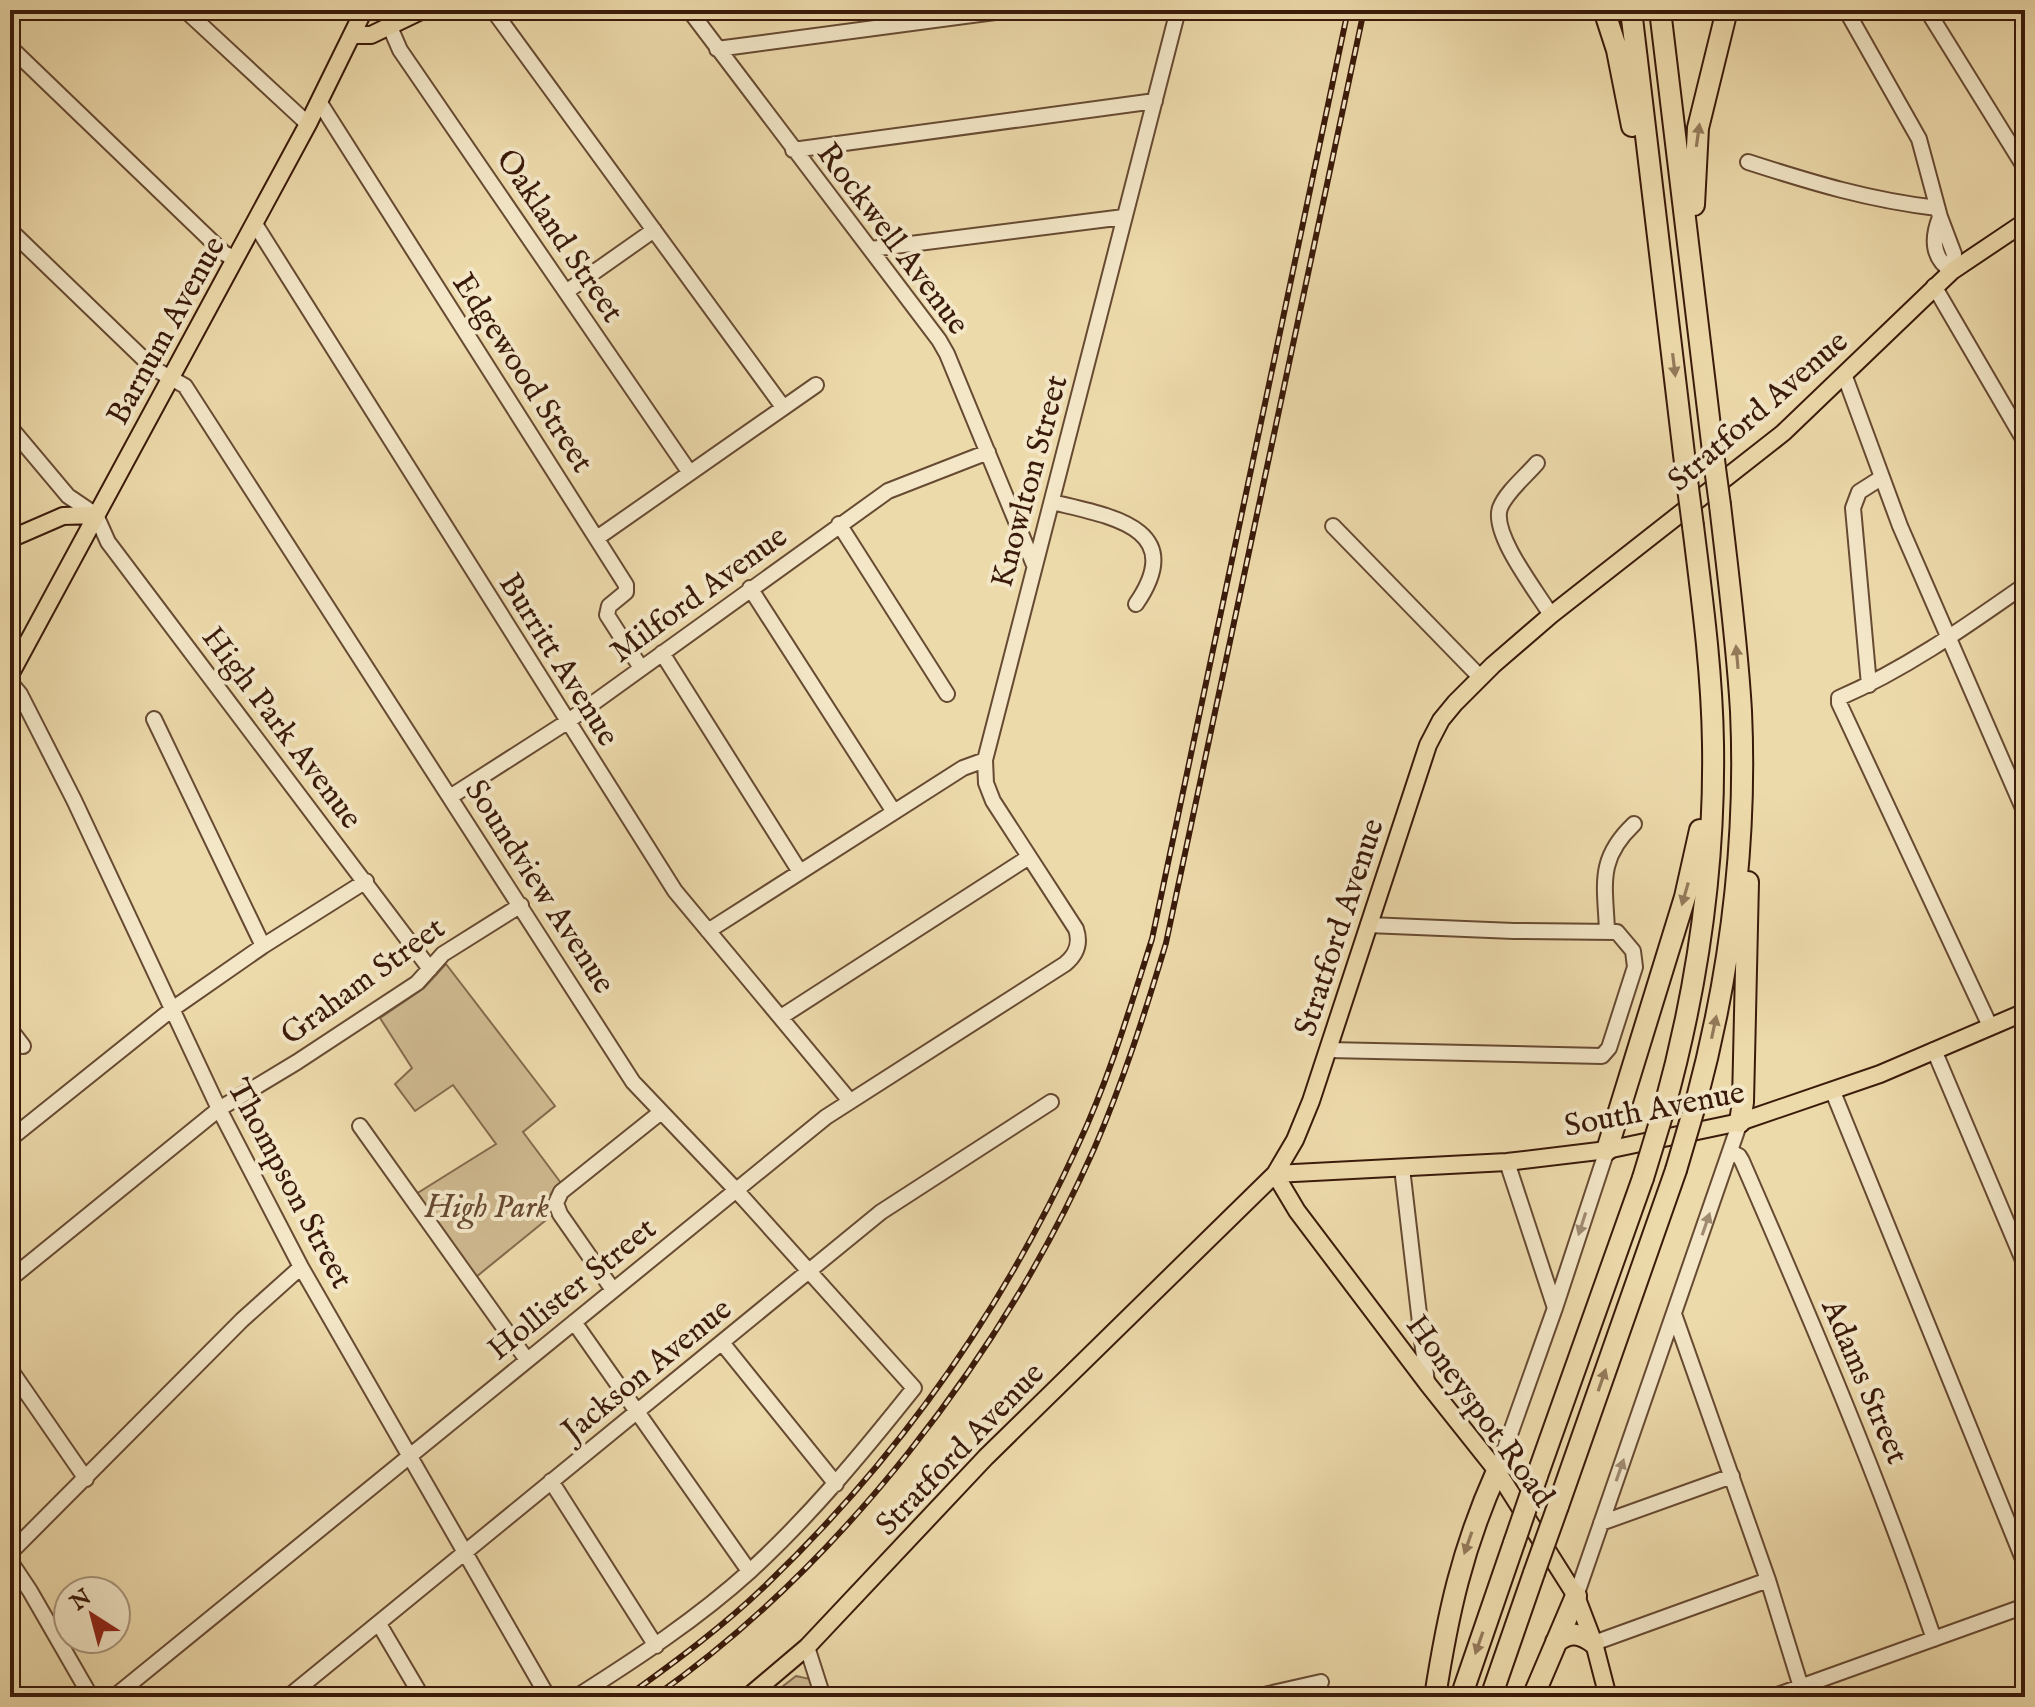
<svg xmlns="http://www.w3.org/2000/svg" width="2035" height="1707" font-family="'IM FELL English',serif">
<rect width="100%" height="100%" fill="#eddaab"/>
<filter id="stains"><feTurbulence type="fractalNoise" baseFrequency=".0025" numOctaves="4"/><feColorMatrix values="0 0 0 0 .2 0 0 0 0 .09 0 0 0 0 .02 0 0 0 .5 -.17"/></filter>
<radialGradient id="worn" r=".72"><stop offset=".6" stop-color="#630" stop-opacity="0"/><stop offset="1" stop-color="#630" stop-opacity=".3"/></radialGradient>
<!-- green -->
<path fill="#cfb990" stroke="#846a4d" stroke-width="2" d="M 446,964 L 555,1106 L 523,1132 L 561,1183 C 550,1192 543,1203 551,1216 L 476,1277 L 416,1194 L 496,1144 L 453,1085 L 415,1111 L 395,1084 L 412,1068 L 380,1018 L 424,988 Z
M 796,1676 L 810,1679 L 816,1697 L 769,1697 Z"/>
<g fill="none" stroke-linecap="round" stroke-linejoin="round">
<!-- minor casing -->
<g stroke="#674a32" stroke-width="18">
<path id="minor" d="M 185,10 L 308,124
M 493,10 L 783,407
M 689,10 L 939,340 L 947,354 L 1034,565
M 1846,10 L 1919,139 L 1940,217 L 1954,254 L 1952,271 C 1931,258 1932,237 1940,217
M 1927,10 L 2025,168
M 390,27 L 400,50 L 690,473
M 10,47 L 224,253 L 235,259
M 717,49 L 1010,10
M 320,103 L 626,585 L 626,592 L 609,606 L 607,615 L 641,668
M 793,150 L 1155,101
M 1748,162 C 1813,183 1869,200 1937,208
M 255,224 L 675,891 L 850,1101
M 10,230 L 153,368 L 185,386 L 633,1082 L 736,1190 L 914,1388 C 863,1452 811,1515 750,1571 C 697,1619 636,1659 576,1697
M 871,249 L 1124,217
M 1934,286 L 2025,442
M 566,292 L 654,230
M 1844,374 L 1900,526 L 2025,813
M 10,427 L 68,496 L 96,515 L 108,542 L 430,969
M 1537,463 C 1526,476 1506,492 1500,508 C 1491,534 1537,592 1551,615
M 1052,502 C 1109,516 1189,527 1136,604
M 839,524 L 947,694
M 1333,526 L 1480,677
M 597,538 L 816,385
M 750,588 L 894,812
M 662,653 L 800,872
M 10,682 L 20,694 L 74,800 L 219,1109 L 301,1267 L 548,1697
M 1869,685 L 1853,508 L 1859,492 L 1881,478
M 154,719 L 263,946
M 450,797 L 567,722 L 888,491 L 988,452
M 1607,930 C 1605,884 1597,859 1634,824
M 708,931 L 963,768 L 985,760
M 781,1017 L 1029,857
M 1990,1026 L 1839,703 L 1839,698 C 1906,669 1965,627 2025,585
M 10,1029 L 23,1046
M 1328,1050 L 1602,1056 L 1609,1048 L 1635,967 L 1633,951 L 1617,932 L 1514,931 L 1368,925
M 1934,1050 L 2025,1265
M 1833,1092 L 2025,1564
M 360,1126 L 527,1360
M 10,1139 L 171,1010 L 263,946 L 366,881
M 1731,1152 L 1739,1156 L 1742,1161 C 1811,1319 1878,1476 1934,1639
M 1507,1162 L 1555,1308
M 1402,1168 L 1427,1383
M 10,1279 L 219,1109 L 297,1062 L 417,983 L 443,954 L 521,905
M 613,1290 L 560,1214 L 556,1203 L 561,1192 L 661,1112
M 1674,1314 L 1768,1580 L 1801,1687
M 574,1322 L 749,1571
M 723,1344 L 836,1484
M 10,1369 L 86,1479
M 1497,1471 L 1555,1308 L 1607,1150
M 551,1481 L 656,1646
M 1601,1523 L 1732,1476
M 10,1553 L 242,1320 L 301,1267
M 10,1561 L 30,1591 L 91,1697
M 1576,1596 L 1740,1122
M 379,1624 L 422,1697
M 1594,1643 L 1768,1580
M 807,1647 L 823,1697
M 114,1697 L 826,1117 L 1065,964 C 1076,955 1081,944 1076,929 L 993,801 L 986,783 L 985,760 L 1178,10
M 288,1697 L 881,1212 L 1051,1102
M 1255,1697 L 1321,1682
M 1772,1697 L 2025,1606"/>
</g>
<!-- major casing -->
<g stroke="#3a1a0a" stroke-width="20">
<path id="major" d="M 354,35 L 371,35 L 423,10
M 10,539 L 63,516 L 96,515
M 10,675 L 308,124 L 364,10
M 748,1697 L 807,1647 L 986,1457 L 1275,1174 L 1295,1140 L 1311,1101 L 1428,745 L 1441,720 L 1455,703 L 1493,665 L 1551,615 L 1783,433 L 1952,271 L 2025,222
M 1608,1697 L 1594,1643 L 1576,1596 L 1497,1471 L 1427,1383 L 1297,1211 L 1275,1174 L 1507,1162 L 1607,1150 L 1740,1122 L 1880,1074 L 2025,1012"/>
</g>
<!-- highway casing -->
<g stroke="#3a1a0a" stroke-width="24">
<path id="highway" d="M 1604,10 L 1617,50 L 1632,126
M 1631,10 L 1688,488
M 1660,10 L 1715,468
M 1694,205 L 1698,128 L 1727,10
M 1696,1102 C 1730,975 1747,843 1741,711 C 1737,642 1728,574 1720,505
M 1664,1109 C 1697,990 1715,868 1713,744 C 1712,671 1702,598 1693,526
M 1740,1122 L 1743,1102 L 1748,882
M 1607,1150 L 1685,897 L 1700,830
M 1537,1476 L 1643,1178
M 1558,1506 L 1676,1170
M 1556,1642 C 1570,1631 1580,1633 1594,1643
M 1435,1697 C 1448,1613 1462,1549 1497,1471
M 1461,1697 L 1514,1543
M 1491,1697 L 1534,1573
M 1533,1697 L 1576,1596"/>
</g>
<!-- minor -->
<use href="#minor" stroke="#f3e7c8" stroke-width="14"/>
<!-- major -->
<use href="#major" stroke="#eddaab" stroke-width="16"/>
<!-- highway -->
<use href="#highway" stroke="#eddaab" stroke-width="20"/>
<!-- rail casing -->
<g stroke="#3a1a0a" stroke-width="6">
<path id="rail" d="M 626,1697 C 675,1662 725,1625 768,1583 C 898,1458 1003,1309 1078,1145 C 1109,1079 1130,1008 1152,939 L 1348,10
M 654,1697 C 840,1566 1002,1356 1094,1149 C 1123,1082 1145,1013 1166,943 L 1364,10"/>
</g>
<!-- rail -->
<use href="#rail" stroke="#f3e7c8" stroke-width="3" stroke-dasharray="9" stroke-linecap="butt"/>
<!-- highway-bridge casing -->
<g stroke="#3a1a0a" stroke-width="24" stroke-linecap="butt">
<path id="highway-bridge" d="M 1715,468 L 1720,505
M 1688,488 L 1693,526
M 1676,1170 L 1696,1102
M 1643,1178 L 1664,1109
M 1514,1543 L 1537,1476
M 1534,1573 L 1558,1506"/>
</g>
<!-- highway-bridge -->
<use href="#highway-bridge" stroke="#eddaab" stroke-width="20"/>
</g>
<!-- one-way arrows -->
<defs><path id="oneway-solid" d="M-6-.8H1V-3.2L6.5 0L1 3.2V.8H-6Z" transform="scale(2)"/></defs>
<g fill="#947a5a">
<use href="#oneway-solid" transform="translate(1698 135) rotate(-82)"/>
<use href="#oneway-solid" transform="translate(1674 365) rotate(83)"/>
<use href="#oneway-solid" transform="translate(1737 657) rotate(-95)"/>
<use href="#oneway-solid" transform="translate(1685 894) rotate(106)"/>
<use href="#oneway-solid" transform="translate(1714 1027) rotate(-78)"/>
<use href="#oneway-solid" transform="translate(1602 1380) rotate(-71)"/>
<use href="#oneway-solid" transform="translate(1468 1543) rotate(109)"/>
<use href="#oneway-solid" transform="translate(1479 1643) rotate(109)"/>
</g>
<g fill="#a08b72">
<use href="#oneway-solid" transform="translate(1582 1224) rotate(108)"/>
<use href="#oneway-solid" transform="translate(1706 1224) rotate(-71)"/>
<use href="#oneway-solid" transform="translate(1620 1470) rotate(-71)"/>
</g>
<g text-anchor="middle" stroke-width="8" stroke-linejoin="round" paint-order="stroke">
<!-- street labels -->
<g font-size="32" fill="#3a1a0a" stroke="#f3e7c8">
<text transform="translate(561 235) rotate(56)" y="11">Oakland Street</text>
<text transform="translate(894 238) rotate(53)" y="11">Rockwell Avenue</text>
<text transform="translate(165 330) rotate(-61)" y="11">Barnum Avenue</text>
<text transform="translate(524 372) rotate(57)" y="11">Edgewood Street</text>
<text transform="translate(1757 410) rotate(-41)" y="11">Stratford Avenue</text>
<text transform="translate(1028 481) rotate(-75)" y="11">Knowlton Street</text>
<text transform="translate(698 593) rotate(-36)" y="11">Milford Avenue</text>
<text transform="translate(560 659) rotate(58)" y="11">Burritt Avenue</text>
<text transform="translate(283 727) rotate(53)" y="11">High Park Avenue</text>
<text transform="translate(541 886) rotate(57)" y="11">Soundview Avenue</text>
<text transform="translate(1338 927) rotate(-72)" y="11">Stratford Avenue</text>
<text transform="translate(362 980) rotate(-36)" y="11">Graham Street</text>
<text transform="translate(1654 1108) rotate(-11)" y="11">South Avenue</text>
<text transform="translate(291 1183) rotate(62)" y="11">Thompson Street</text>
<text transform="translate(571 1288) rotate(-39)" y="11">Hollister Street</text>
<text transform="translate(646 1369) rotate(-39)" y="11">Jackson Avenue</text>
<text transform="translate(1866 1381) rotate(67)" y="11">Adams Street</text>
<text transform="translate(1481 1410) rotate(54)" y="11">Honeyspot Road</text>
<text transform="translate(959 1448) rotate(-46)" y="11">Stratford Avenue</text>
</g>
<!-- park labels -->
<g font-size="32" font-style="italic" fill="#674a32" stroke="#f3e7c8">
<text x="487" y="1217">High Park</text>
</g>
</g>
<!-- margin -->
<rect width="2035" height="1707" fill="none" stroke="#eddaab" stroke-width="40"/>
<rect x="12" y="12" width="2011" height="1683" fill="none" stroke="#3a1a0a" stroke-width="4"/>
<rect x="20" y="20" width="1995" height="1667" fill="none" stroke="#3a1a0a" stroke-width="2"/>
<!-- north arrow -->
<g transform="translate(92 1615) rotate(324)"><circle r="38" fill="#f3e7c8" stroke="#a9957c" stroke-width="2"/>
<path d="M0-6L14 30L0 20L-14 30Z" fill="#8f2418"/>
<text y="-12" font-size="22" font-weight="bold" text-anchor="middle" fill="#3a1a0a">N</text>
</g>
<rect width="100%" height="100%" filter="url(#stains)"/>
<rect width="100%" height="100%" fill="url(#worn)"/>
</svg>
